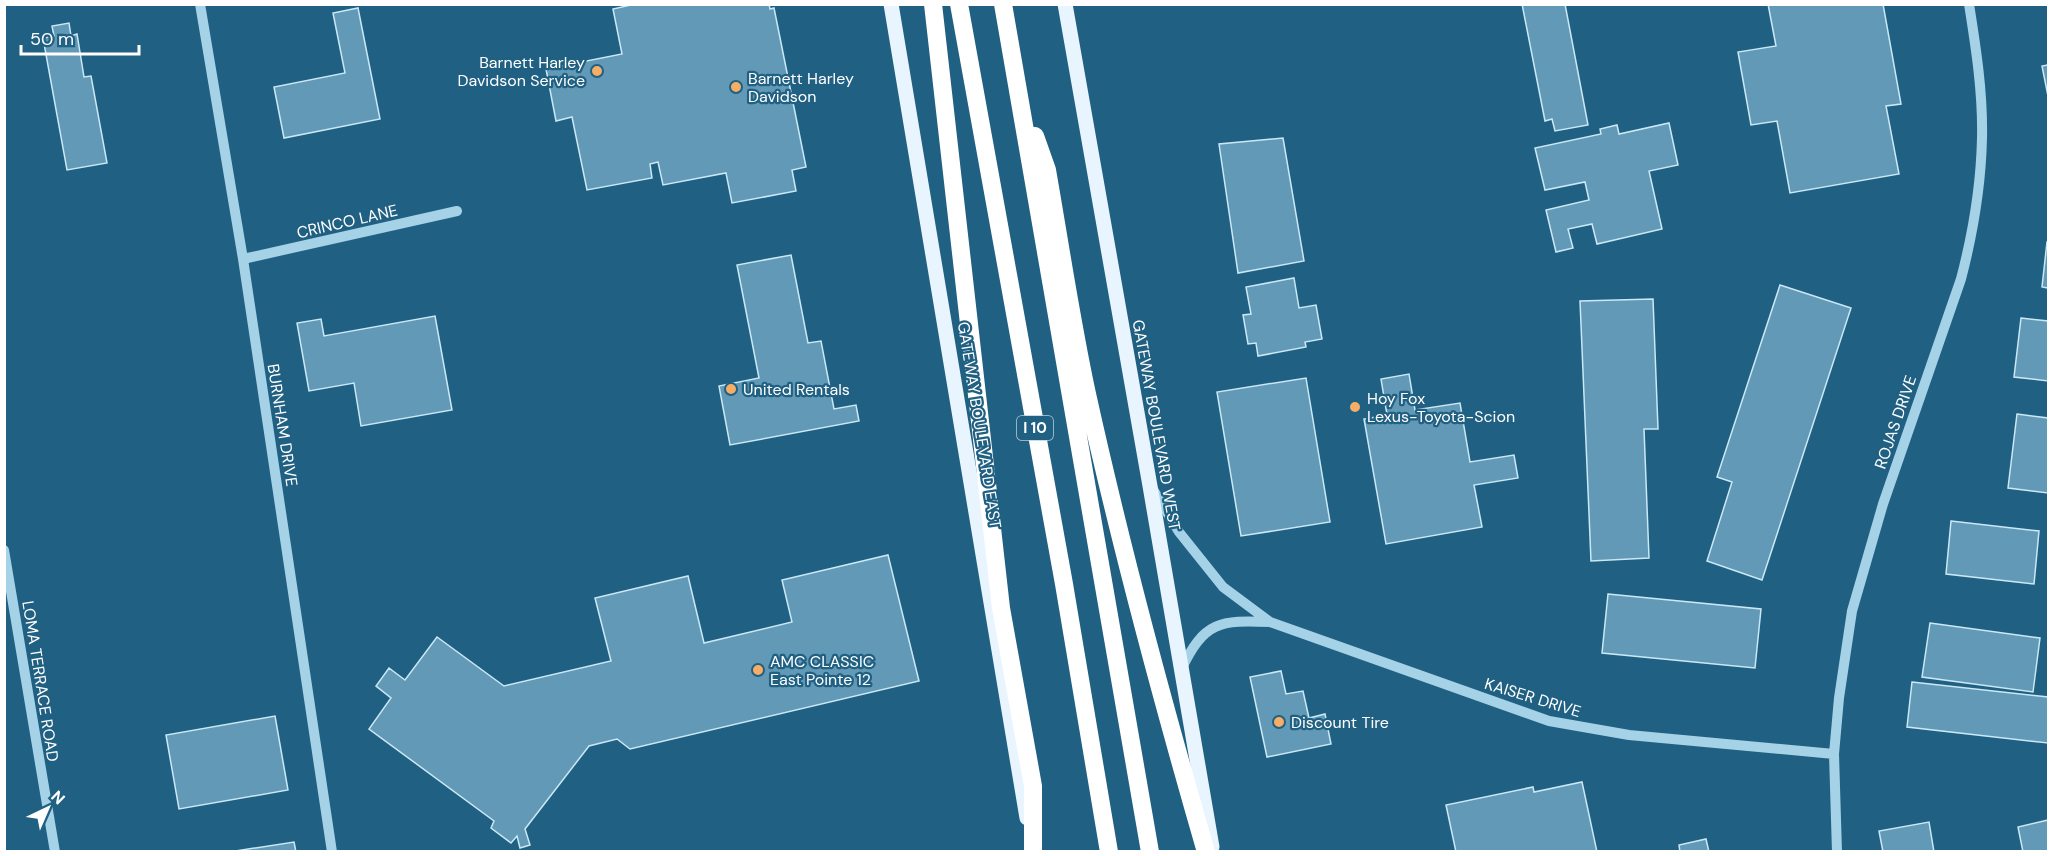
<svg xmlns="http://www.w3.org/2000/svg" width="2053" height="856" font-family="'DM Sans',sans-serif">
<rect width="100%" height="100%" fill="#206082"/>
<!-- building -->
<path fill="#6199b6" stroke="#cae8f6" stroke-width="1.5" d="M 635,4 L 769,4 L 770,9 L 774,8 L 806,167 L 792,170 L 796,191 L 732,203 L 726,173 L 663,185 L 658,162 L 650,164 L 652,178 L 587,190 L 572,117 L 556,121 L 546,69 L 622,54 L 613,9 Z
M 1522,4 L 1565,4 L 1588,125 L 1555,131 L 1552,119 L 1545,121 Z
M 1768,4 L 1883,4 L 1901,104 L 1886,106 L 1899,174 L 1790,193 L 1777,121 L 1751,125 L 1738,52 L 1776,46 Z
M 358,8 L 380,119 L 284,138 L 274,87 L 345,73 L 333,13 Z
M 69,23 L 71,36 L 77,34 L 84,77 L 91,76 L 107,163 L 67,170 L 43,38 L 54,36 L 52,26 Z
M 2048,65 L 2048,96 L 2042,66 Z
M 1669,123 L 1678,165 L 1649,171 L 1662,229 L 1597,244 L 1592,224 L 1568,229 L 1573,248 L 1556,252 L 1546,210 L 1589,200 L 1585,182 L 1545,190 L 1535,148 L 1601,134 L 1600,129 L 1617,125 L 1619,134 Z
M 1283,138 L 1304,261 L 1238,273 L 1219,144 Z
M 2047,242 L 2048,242 L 2048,288 L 2042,287 Z
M 791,255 L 808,343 L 821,341 L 834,409 L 856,405 L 859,421 L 730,445 L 719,386 L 759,378 L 737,265 Z
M 1294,278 L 1299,308 L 1316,305 L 1322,339 L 1305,342 L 1306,347 L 1258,356 L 1256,343 L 1248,344 L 1243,315 L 1251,314 L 1246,287 Z
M 1780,285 L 1851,308 L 1762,580 L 1707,561 L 1732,482 L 1717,477 Z
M 1653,299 L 1658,429 L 1644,429 L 1649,558 L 1591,561 L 1580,301 Z
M 435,316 L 452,410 L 361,426 L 354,383 L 309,391 L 297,323 L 321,319 L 324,336 Z
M 2021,318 L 2048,321 L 2048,381 L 2014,377 Z
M 1409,374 L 1415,410 L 1460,403 L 1470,462 L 1514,455 L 1518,478 L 1474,485 L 1482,527 L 1386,544 L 1364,419 L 1387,415 L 1381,379 Z
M 1306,378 L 1330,522 L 1241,536 L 1217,392 Z
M 2017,414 L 2048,418 L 2048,493 L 2008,488 Z
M 1951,521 L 2039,531 L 2034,584 L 1946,574 Z
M 888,555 L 919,681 L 630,749 L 617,739 L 589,746 L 525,829 L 530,845 L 520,848 L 517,836 L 511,843 L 491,828 L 494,821 L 369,729 L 391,698 L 376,686 L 389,668 L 405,680 L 437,637 L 504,686 L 611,661 L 595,598 L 688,576 L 704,643 L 792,622 L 782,580 Z
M 1608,594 L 1761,609 L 1755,668 L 1602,653 Z
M 1930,623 L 2040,638 L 2033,692 L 1922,677 Z
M 1281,671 L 1286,694 L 1303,691 L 1309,718 L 1325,714 L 1331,744 L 1267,757 L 1250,677 Z
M 1912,682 L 2048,697 L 2048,743 L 1907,727 Z
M 275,716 L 288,790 L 179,809 L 166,735 Z
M 1582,782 L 1597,852 L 1456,852 L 1446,805 L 1533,787 L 1534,792 Z
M 2048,820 L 2048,851 L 2023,852 L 2018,827 Z
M 1929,822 L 1934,852 L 1883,852 L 1879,831 Z
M 1706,839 L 1709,852 L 1680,852 L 1679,845 Z
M 294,842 L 296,852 L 229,852 Z"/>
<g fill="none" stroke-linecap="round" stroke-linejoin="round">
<!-- minor -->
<path stroke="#a6d2e8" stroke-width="10" d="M 200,4 L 243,259 L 332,852
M 243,259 L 457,211
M 1154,491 L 1179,532 L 1223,587 L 1270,622 L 1549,721 L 1629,735 L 1834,754
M 4,550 L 55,852
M 1181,670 C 1204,621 1220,620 1270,622
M 1837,852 L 1834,754 L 1839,698 L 1852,611 L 1883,504 L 1961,279 C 1973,233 1981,185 1982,138 C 1983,93 1976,48 1969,4"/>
<!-- major -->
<path stroke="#e9f5fe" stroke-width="15" d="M 891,4 L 1027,818
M 1065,4 L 1150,486 L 1212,847"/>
<!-- highway -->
<path stroke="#fff" stroke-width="18" d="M 933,4 L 1001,608 L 1033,786 L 1033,852
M 959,4 L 1064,584 L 1109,852
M 1003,4 L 1150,852
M 1035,136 L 1047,170 C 1060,244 1071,320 1087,394 C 1121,548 1162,700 1206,852"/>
</g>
<!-- markers -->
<g fill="#f6ae67" stroke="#206082" stroke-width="2">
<circle cx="597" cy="71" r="6"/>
<circle cx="736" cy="87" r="6"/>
<circle cx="731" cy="389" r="6"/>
<circle cx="1355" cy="407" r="6"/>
<circle cx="758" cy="670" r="6"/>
<circle cx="1279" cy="722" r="6"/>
</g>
<g text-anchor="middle" stroke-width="4.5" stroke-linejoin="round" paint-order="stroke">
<!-- shield labels -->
<rect fill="#206082" stroke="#bccfda" stroke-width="1.5" x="1017" y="416" width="36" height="24" rx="4.5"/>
<g font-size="15" font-weight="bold" fill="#fff">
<text x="1035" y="433">I 10</text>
</g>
<!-- poi labels -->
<g font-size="16" fill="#fff" stroke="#206082" text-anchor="start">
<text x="585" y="68" text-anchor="end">Barnett Harley<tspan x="585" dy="18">Davidson Service</tspan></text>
<text x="748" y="84">Barnett Harley<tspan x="748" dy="18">Davidson</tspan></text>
<text x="743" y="395">United Rentals</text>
<text x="1367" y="404">Hoy Fox<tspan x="1367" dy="18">Lexus-Toyota-Scion</tspan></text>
<text x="770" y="667">AMC CLASSIC<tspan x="770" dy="18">East Pointe 12</tspan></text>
<text x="1291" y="728">Discount Tire</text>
</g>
<!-- street labels -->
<g font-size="16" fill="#fff" stroke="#206082">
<text transform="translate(347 221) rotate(-13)" y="6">CRINCO LANE</text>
<text transform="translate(1895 422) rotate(-71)" y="6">ROJAS DRIVE</text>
<text transform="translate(283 425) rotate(81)" y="6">BURNHAM DRIVE</text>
<text transform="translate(980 425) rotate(81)" y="6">GATEWAY BOULEVARD EAST</text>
<text transform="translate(1157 425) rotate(80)" y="6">GATEWAY BOULEVARD WEST</text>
<text transform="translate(41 681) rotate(81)" y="6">LOMA TERRACE ROAD</text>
<text transform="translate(1533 697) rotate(17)" y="6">KAISER DRIVE</text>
</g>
</g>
<!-- border -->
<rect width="2053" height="856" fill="none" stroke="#ffffff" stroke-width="12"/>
<!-- north arrow -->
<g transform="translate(48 808) rotate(44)" stroke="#206082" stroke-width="4.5" paint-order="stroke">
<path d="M0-4.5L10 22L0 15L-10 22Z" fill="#ffffff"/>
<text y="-9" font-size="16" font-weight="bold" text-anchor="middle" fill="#ffffff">N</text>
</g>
<!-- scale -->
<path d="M21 45v9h118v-9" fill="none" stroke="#ffffff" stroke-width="3"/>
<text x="30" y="45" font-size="18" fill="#ffffff" stroke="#206082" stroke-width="4.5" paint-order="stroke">50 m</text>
</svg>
